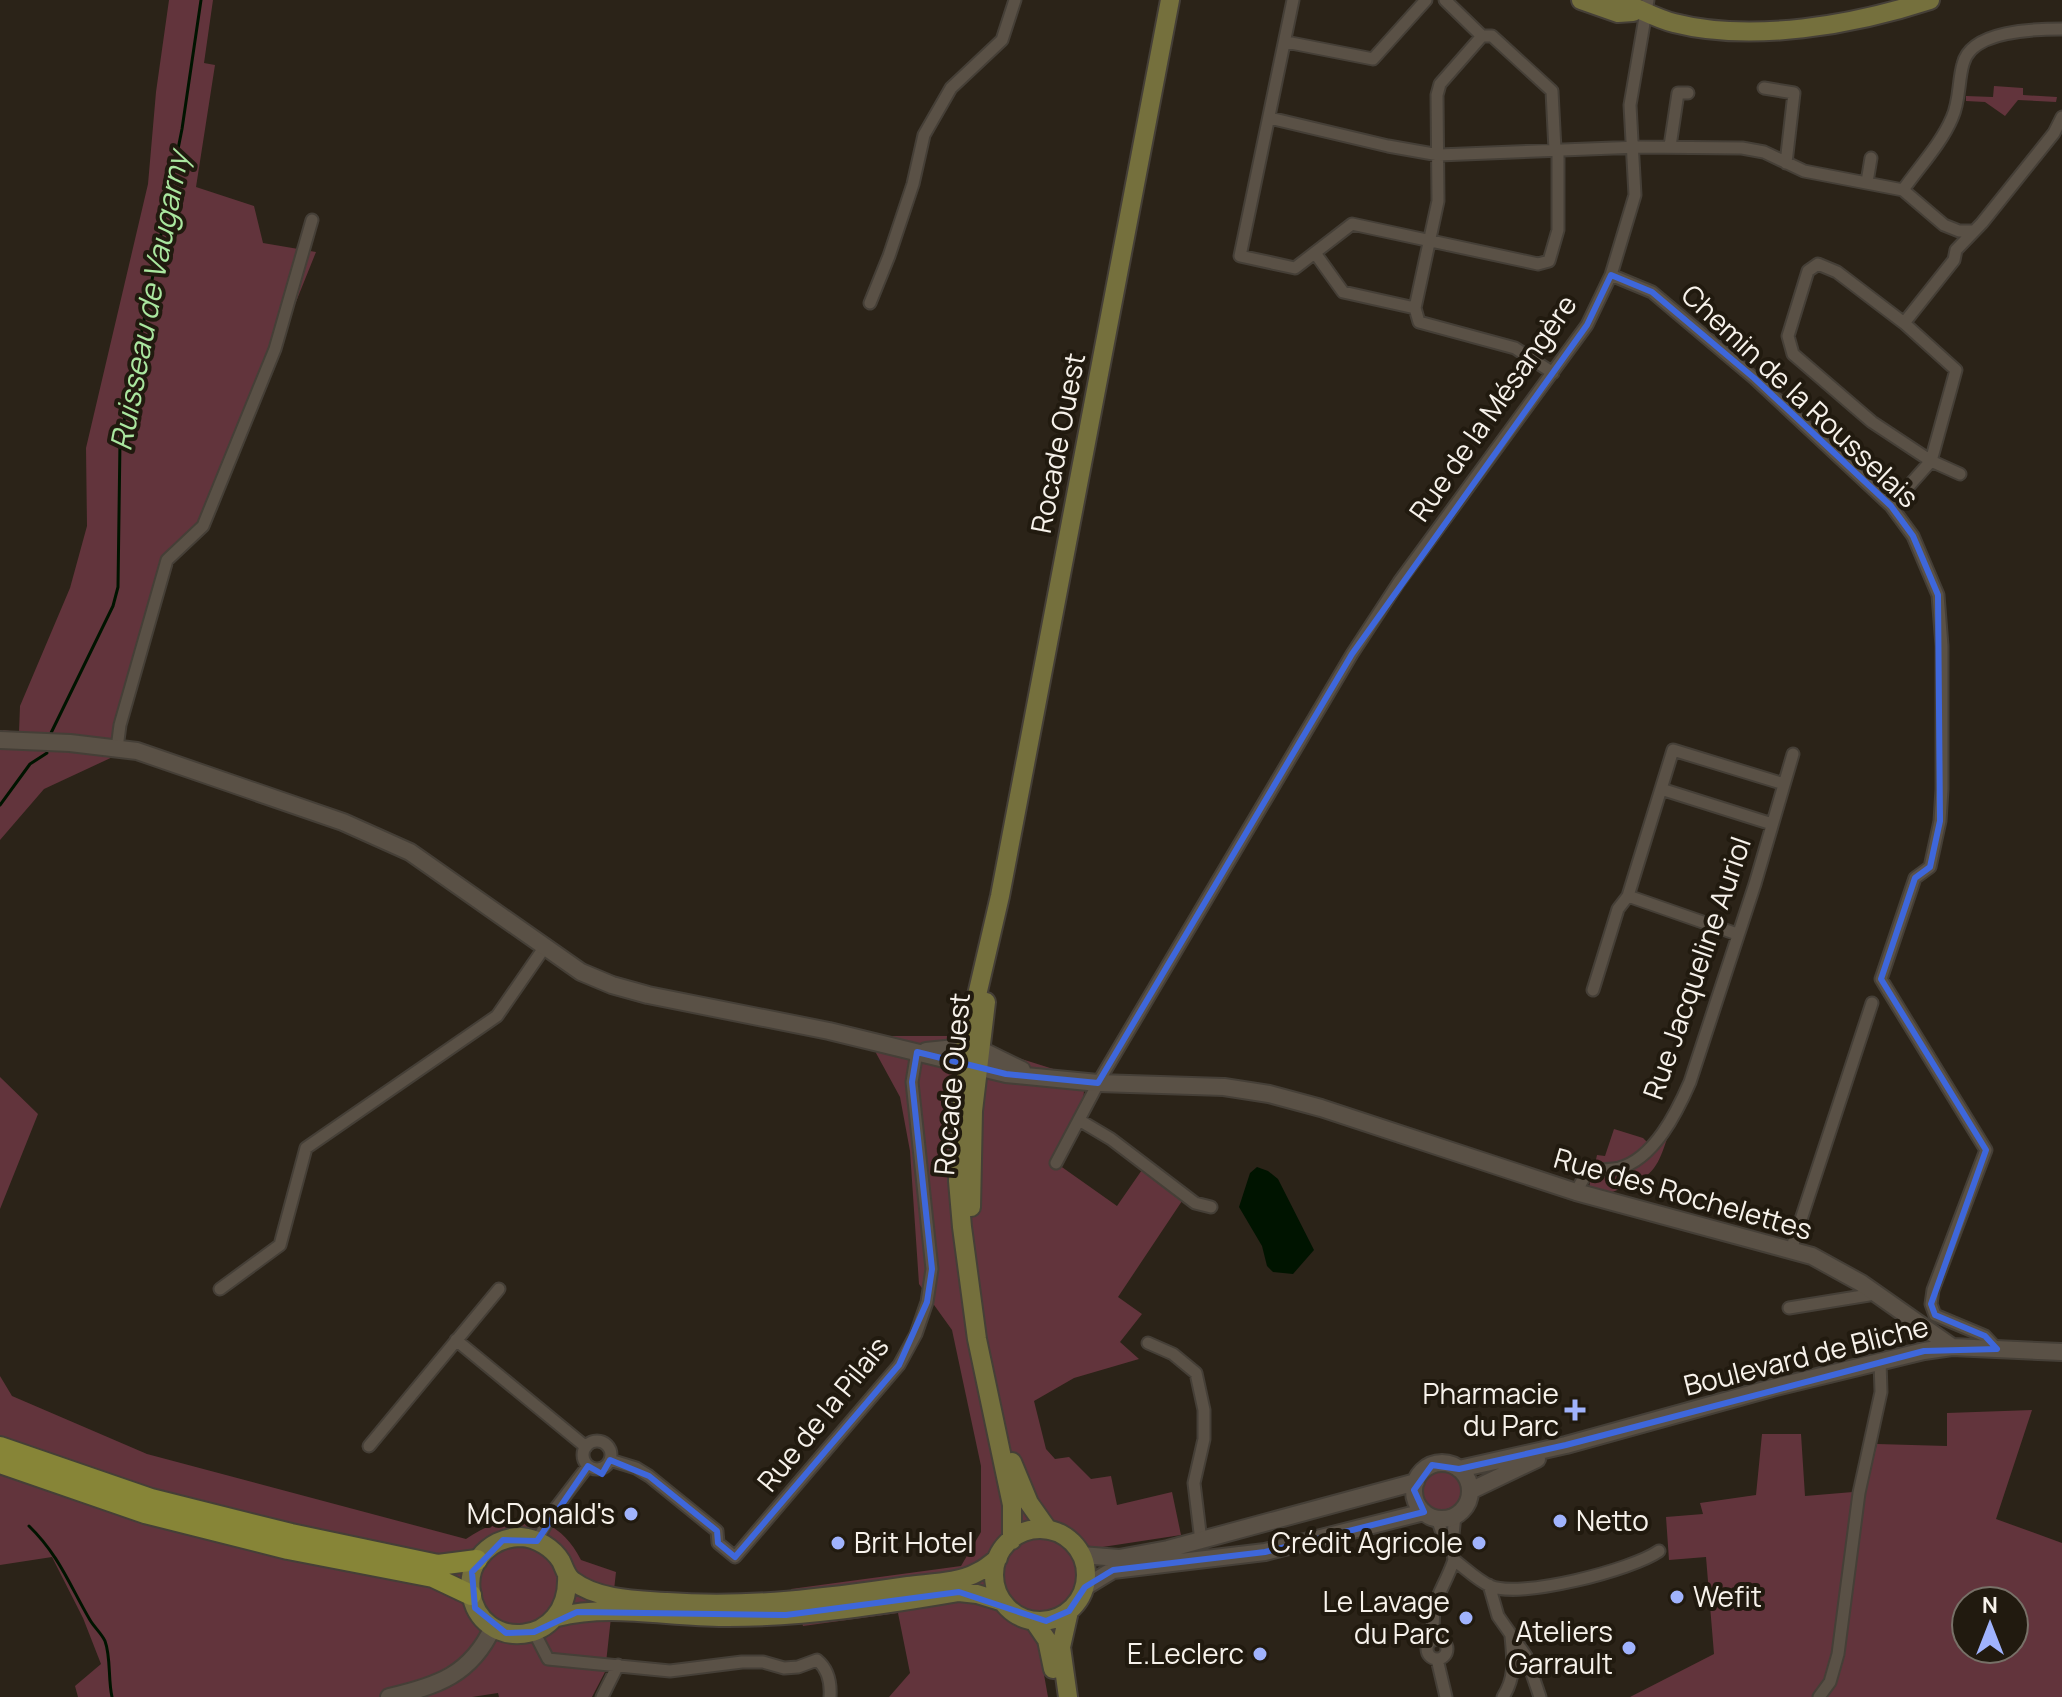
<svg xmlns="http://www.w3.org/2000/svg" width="2062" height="1697" font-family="Manrope,sans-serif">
<rect width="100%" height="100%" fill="#2b2318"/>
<!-- green -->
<path fill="#62343c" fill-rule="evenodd" d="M 169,0 L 213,0 L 204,63 L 215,65 L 196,187 L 254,206 L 263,243 L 316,252 L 204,531 L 174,561 L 117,755 L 44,789 L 0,840 L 0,748 L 3,730 L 19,732 L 20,706 L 70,588 L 87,526 L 86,448 L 148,184 L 156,92 Z
M 1994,86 L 2023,88 L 2023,95 L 2057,97 L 2056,102 L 2018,100 L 2005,116 L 1985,102 L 1966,101 L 1966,96 L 1993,97 Z
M 877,1036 L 949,1036 L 1085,1079 L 1081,1126 L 1059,1165 L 1117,1206 L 1144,1167 L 1182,1201 L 1118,1297 L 1142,1314 L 1120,1342 L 1139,1359 L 1074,1378 L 1034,1401 L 1046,1449 L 1055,1459 L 1069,1457 L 1091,1479 L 1111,1476 L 1117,1505 L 1172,1492 L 1181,1535 L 1096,1548 L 1040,1652 L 1048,1697 L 889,1697 L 910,1673 L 898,1613 L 803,1626 L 791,1589 L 961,1566 L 981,1532 L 981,1466 L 952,1330 L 919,1284 L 910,1151 L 900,1097 L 876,1053 Z
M 0,1077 L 38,1114 L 0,1209 Z
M 1614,1129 L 1643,1138 L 1648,1143 C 1633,1159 1617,1164 1595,1164 L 1597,1155 L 1605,1156 Z
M 1664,1135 L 1668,1136 C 1660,1159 1656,1175 1631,1184 C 1609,1193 1615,1195 1589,1188 L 1591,1176 L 1608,1173 Z
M 0,1376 L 12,1396 L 147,1454 L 466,1539 C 509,1509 555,1509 581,1560 L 616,1572 L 605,1672 L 592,1697 L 499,1697 L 498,1693 L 472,1697 L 78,1697 L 75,1686 L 101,1664 L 83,1618 L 52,1557 L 0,1565 Z
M 2032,1410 L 1996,1519 L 2062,1543 L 2062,1697 L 1630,1697 L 1714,1654 L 1706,1557 L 1669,1560 L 1666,1517 L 1703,1514 L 1700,1503 L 1756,1495 L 1762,1434 L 1801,1434 L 1805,1496 L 1865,1491 L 1877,1444 L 1947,1446 L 1947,1413 ZM 1966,1601 L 2014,1601 L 2014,1649 L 1966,1649 Z
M1421 1490a20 20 0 1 1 40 0a20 20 0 1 1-40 0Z"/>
<!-- water -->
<path fill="#001400" d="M 1257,1167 L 1268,1171 L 1278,1179 L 1314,1250 L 1293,1274 L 1273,1272 L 1267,1266 L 1262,1246 L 1239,1207 L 1250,1173 Z"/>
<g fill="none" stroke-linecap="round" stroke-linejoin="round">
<!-- stream -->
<path stroke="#001400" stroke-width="3" d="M 51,733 L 113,606 L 118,587 L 120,441 L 182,129 L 201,0
M 0,805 L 30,764 L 47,753
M 29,1526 C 59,1555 70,1586 90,1620 C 94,1627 102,1634 105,1641 C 111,1657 108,1680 112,1697"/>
<!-- street casing -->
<g stroke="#453f37" stroke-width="15">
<path id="street" d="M 1293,0 L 1240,256 L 1295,268 L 1352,224 L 1538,264 L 1549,261 L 1558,230 L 1558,150
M 1445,0 L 1482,36 L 1492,36 L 1552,91 L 1555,150
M 1482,36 L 1440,84 L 1437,95 L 1438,201 L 1415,308 L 1419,322 L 1515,348 L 1553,373
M 1286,42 L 1373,59 L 1426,0
M 1764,88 L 1794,93 L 1786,163
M 1270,118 L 1388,146 L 1439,155 L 1639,147 L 1742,148 L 1764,152 L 1804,171 L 1903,190 L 1944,225 L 1959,231 L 1973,231
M 1670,146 L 1678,93 L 1688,93
M 1867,182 L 1871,158
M 1903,190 C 1919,167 1941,144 1952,118 C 1960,101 1958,81 1963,64 C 1971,30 2035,29 2062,29
M 1315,253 L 1343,292 L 1415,308
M 1611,275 L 1652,292 L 1754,378 L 1891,506 L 1913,536 L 1938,595 L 1942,646 L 1942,789 L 1940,821 L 1930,867 L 1915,878 L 1881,979 L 1986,1150 L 1933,1290 L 1931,1304 L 1935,1315 L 1985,1336 L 1997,1349
M 870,303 L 889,256 L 913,184 L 924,135 L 951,88 L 1002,40 L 1015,0
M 1904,323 L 1837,272 L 1818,264 L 1808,271 L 1788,336 L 1793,354 L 1872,422 L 1931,461 L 1960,474
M 1891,506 L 1931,461 L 1956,370 L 1904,323 L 1954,260 L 1956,250 L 1982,223 L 2054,133 L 2062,117
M 117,748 L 120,725 L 167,560 L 203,526 L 275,349 L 312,220
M 1661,789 L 1772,824
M 1628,896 L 1673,750 L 1784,784
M 1593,990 L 1618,909 L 1628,896 L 1737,934
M 1079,1120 L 1111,1139 L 1195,1203 L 1211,1207
M 1056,1163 L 1102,1076 L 1352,654 L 1399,582 L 1587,325 L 1611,275 L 1635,195 L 1630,105 L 1648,0
M 1576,1192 L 1588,1170 C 1597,1170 1610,1170 1619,1168 C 1654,1159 1677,1112 1690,1082 L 1755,884 L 1793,754
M 1791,1250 L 1872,1003
M 220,1289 L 280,1245 L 306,1148 L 497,1016 L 544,948
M 1789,1308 L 1869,1295 L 1874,1292
M 456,1340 L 586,1447
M 1148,1343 L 1173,1354 L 1196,1373 L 1204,1410 L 1204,1439 L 1194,1483 L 1201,1541
M583 1455a14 14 0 1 1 28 0a14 14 0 1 1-28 0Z
M 369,1446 L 499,1289
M 610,1460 L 636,1468 L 649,1476 L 717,1531 L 718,1543 L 735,1557 L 899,1365 L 916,1334 L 927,1302 L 932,1269 L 912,1082 L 917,1052
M 1455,1515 L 1452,1545 L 1454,1560 C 1465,1568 1477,1580 1490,1586 C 1520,1599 1632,1570 1659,1551
M 1437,1518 L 1441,1530 L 1452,1545
M 537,1541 L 552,1513 L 588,1466
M 1489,1585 L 1498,1616 L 1526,1656 L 1540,1697
M 534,1632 L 548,1659 L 670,1671 L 742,1662 L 763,1662 L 784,1668 L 798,1667 L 817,1660 C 828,1669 831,1683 830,1697
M1427 1649a10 10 0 1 1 20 0a10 10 0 1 1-20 0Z
M 1434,1640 C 1430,1598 1441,1596 1454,1560
M 1437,1659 L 1446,1697
M 602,1697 L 618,1665
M 1503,1697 C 1516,1677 1513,1659 1511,1636
M 1819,1697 L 1830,1682 L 1838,1654 L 1859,1493 L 1881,1392 L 1880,1361"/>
</g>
<!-- secondary casing -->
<g stroke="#453f37" stroke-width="20">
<path id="secondary" d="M 0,740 L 70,743 L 137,751 L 343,822 L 410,852 L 581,972 L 612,985 L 648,995 L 829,1031 L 1006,1074 L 1098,1083 L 1224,1087 L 1269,1094 L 1321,1108 L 1576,1192 L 1812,1256 L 1861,1283 L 1952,1347
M 926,1051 L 965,1047 L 979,1049 L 1022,1070
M1414 1491a28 28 0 1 1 56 0a28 28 0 1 1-56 0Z
M 1459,1469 L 1566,1445 L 1772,1388 L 1924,1351 L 1952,1347 L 2062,1352
M 1470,1491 L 1537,1459
M 1081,1555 L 1119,1558 L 1168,1549 L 1416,1482
M 1085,1587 L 1113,1570 L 1265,1552 L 1424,1512
M 389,1697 C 437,1686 471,1675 493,1627"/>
</g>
<!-- primary casing -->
<g stroke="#453f37" stroke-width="22">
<path id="primary" d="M 1581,0 L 1618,13 L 1633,12
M 1616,0 C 1635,6 1654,18 1674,23 C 1752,43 1854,25 1930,0
M 971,1207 L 973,1111 L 986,1002
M 1012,1462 L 1029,1503 L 1048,1530
M994 1575a46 46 0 1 1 92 0a46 46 0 1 1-92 0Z
M 1012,1540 L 1012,1505 L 977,1339 L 962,1227 L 958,1181 L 965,1047 L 1000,896 L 1170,0
M 567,1575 C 571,1648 479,1653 471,1592 C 469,1580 472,1567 479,1558 C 489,1545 504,1537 521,1537 C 537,1538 553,1548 561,1561 C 565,1569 566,1576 573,1581 C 598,1600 637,1600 667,1602 C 748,1608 827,1598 908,1586 C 930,1583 959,1583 978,1572 C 985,1569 992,1563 998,1558
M 557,1617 C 612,1603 671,1618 728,1617 C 805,1617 883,1605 959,1592 L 977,1594 L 1003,1602
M 1034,1621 L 1047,1640 L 1053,1669
M 1068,1697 L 1061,1647 L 1069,1611"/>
</g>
<!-- highway casing -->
<g stroke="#453f37" stroke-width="24">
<path id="highway" d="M 0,1447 L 151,1499 L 291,1534 L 438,1565 L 477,1560
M 0,1463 L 145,1513 L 288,1549 L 433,1577 L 471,1595"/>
</g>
<!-- street -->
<use href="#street" stroke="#5a5146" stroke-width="11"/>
<!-- secondary -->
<use href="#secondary" stroke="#5a5146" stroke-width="16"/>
<!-- primary -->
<use href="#primary" stroke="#75703d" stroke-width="18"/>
<!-- highway -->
<use href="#highway" stroke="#878537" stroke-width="20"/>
</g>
<!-- marked area -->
<path fill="none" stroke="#3e67db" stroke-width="6" stroke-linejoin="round" d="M 1611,275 L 1652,292 L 1754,378 L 1891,506 L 1913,536 L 1938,595 L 1940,821 L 1930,867 L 1915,878 L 1881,979 L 1986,1150 L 1931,1304 L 1935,1315 L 1985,1336 L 1997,1349 L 1924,1351 L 1566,1445 L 1459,1469 L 1432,1465 L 1414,1490 L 1424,1512 L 1265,1552 L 1113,1570 L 1085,1587 L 1069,1611 L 1046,1621 L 959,1592 L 786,1615 L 577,1612 L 534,1632 L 506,1633 L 475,1608 L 472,1572 L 503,1540 L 537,1541 L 588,1466 L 602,1474 L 610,1460 L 649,1476 L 717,1531 L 718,1543 L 735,1557 L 899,1365 L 927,1302 L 932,1269 L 912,1082 L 917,1052 L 1006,1074 L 1098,1083 L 1352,654 L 1587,325 Z"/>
<!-- markers -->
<g fill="#a0b3fd" stroke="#211a0f" stroke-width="3">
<path d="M1571 1398h8v8h8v8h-8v8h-8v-8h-8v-8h8z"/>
<circle cx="631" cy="1514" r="8"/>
<circle cx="1560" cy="1521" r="8"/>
<circle cx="838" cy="1543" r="8"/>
<circle cx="1479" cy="1543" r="8"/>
<circle cx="1677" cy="1597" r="8"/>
<circle cx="1466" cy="1618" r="8"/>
<circle cx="1629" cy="1648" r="8"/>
<circle cx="1260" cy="1654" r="8"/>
</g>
<g text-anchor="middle" stroke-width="8" stroke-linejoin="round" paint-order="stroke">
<!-- street labels -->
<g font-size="28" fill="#f7f2eb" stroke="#211a0f">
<text transform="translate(1800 396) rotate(43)" y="10">Chemin de la Rousselais</text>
<text transform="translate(1493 408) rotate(-55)" y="10">Rue de la Mésangère</text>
<text transform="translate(1058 443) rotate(-79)" y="10">Rocade Ouest</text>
<text transform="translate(1697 968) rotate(-71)" y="10">Rue Jacqueline Auriol</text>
<text transform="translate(952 1084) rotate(-85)" y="10">Rocade Ouest</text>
<text transform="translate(1683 1194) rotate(16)" y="10">Rue des Rochelettes</text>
<text transform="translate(1806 1356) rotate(-14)" y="10">Boulevard de Bliche</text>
<text transform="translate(823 1414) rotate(-51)" y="10">Rue de la Pilais</text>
</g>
<!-- poi labels -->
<g font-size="28" fill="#f7f2eb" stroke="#211a0f" text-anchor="end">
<text x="1559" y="1404">Pharmacie<tspan x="1559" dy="32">du Parc</tspan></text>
<text x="615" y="1524">McDonald's</text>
<text x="1576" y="1531" text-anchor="start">Netto</text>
<text x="854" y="1553" text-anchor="start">Brit Hotel</text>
<text x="1463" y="1553">Crédit Agricole</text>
<text x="1693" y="1607" text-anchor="start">Wefit</text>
<text x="1450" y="1612">Le Lavage<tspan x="1450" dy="32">du Parc</tspan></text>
<text x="1613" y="1642">Ateliers<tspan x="1613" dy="32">Garrault</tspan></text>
<text x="1244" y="1664">E.Leclerc</text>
</g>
<!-- water labels -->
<g font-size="30" font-style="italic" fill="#aae79f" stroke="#211a0f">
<text transform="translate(150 301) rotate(-79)" y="10">Ruisseau de Vaugarny</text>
</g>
</g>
<!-- north arrow -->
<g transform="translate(1990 1625)"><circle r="38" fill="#211a0f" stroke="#777067" stroke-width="2"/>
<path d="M0-6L14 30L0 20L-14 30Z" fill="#a0b3fd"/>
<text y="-12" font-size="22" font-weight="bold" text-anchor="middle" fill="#f7f2eb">N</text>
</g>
</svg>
